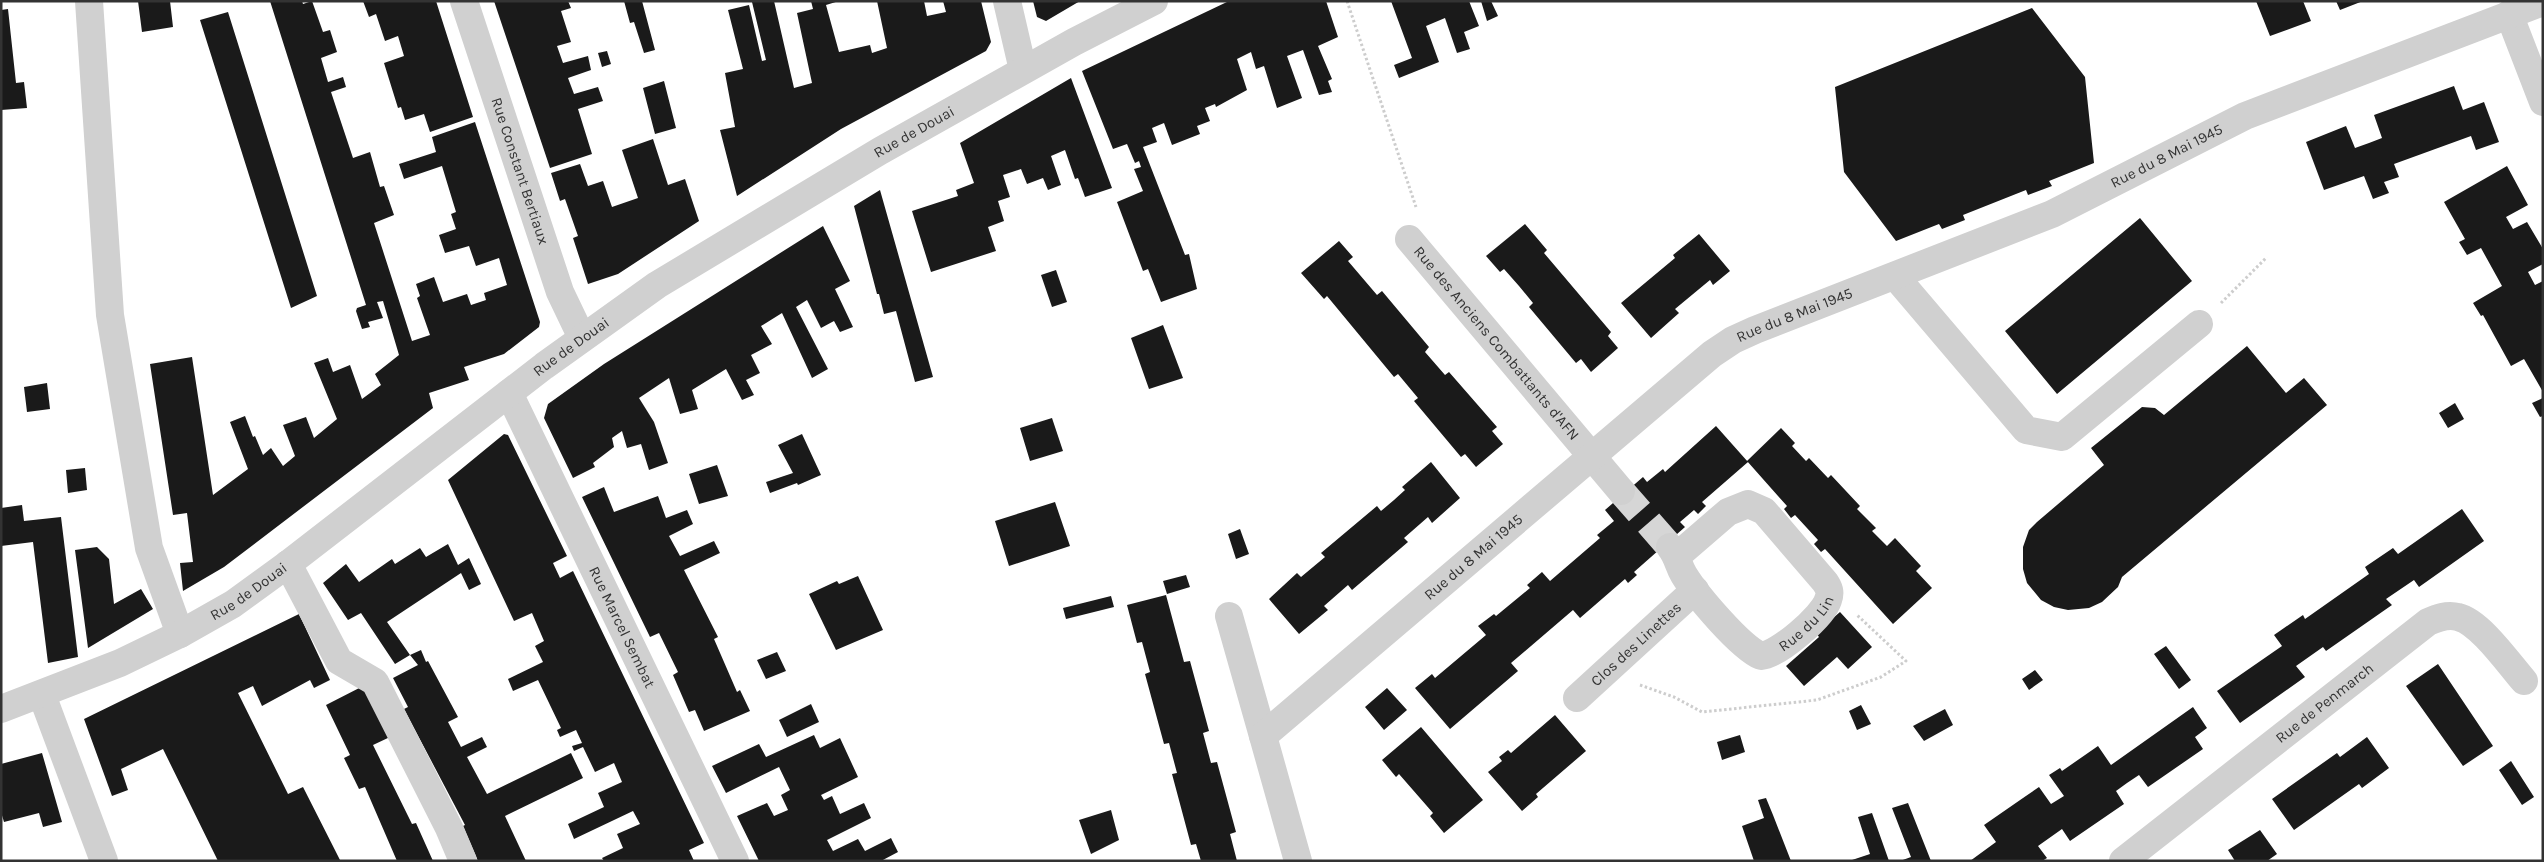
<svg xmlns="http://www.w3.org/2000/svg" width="2544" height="862" font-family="Karla,sans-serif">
<rect width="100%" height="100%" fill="#fff"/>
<!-- building -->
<path fill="#1a1a1a" d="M 138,1 L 170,1 L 173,27 L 142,32 Z
M 270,1 L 302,1 L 303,4 L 312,1 L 323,32 L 330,30 L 337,52 L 321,58 L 328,82 L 343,77 L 346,87 L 331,92 L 353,158 L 370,152 L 380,187 L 384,186 L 394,215 L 374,223 L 412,341 L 430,335 L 417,298 L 420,296 L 416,284 L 434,277 L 443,302 L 467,294 L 471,305 L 486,300 L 484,293 L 507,285 L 499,258 L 476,266 L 469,246 L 445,253 L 439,235 L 456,229 L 451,214 L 456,212 L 442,166 L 404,179 L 399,164 L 436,152 L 432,137 L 475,122 L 540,322 L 539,327 L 504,354 L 464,367 L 469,380 L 429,393 L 433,408 L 224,567 L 183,591 L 180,563 L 193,562 L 187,513 L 173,515 L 150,364 L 192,357 L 213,495 L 248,469 L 230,422 L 245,416 L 253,437 L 255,436 L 263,455 L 271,448 L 283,466 L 295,456 L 283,425 L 306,417 L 314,438 L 337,419 L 314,363 L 328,358 L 333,372 L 350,365 L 362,399 L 381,385 L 375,374 L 399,355 L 383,301 L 377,302 L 383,318 L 368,322 L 370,327 L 362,329 L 356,311 L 357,308 L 366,305 Z
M 363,1 L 436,1 L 473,117 L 430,132 L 424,114 L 405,120 L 401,107 L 398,108 L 384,63 L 404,56 L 398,36 L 385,41 L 376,14 L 369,17 Z
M 494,1 L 568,1 L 571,8 L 561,11 L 571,42 L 557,46 L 563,63 L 588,56 L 591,70 L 568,78 L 574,94 L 598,87 L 603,101 L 578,109 L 592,154 L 550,168 Z
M 624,1 L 642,1 L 655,50 L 644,53 L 634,22 L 630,23 Z
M 754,1 L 774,1 L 794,88 L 812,83 L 797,13 L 813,9 L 811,1 L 839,1 L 826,5 L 839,52 L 870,45 L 872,53 L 887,48 L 877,1 L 924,1 L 927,16 L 946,12 L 943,1 L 981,1 L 991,42 L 986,51 L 841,129 L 737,196 L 720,130 L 735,127 L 725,73 L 743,69 L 728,10 L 749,5 L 762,61 L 766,60 L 752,2 Z
M 1033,1 L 1080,1 L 1046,21 L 1037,17 Z
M 1229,1 L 1326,1 L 1338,37 L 1318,46 L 1332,79 L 1328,81 L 1332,92 L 1319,95 L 1303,50 L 1287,56 L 1302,98 L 1277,108 L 1264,66 L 1256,69 L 1251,52 L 1237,59 L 1247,90 L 1216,107 L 1215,104 L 1205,108 L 1210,121 L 1197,126 L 1200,134 L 1172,145 L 1164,123 L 1152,128 L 1157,142 L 1143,147 L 1185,255 L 1189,254 L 1197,289 L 1161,302 L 1148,269 L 1143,271 L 1117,202 L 1143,191 L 1134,169 L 1141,167 L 1139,161 L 1135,163 L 1127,144 L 1113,149 L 1082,71 Z
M 1391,1 L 1469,1 L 1479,26 L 1464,32 L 1470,49 L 1457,53 L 1445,18 L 1426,26 L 1439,62 L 1399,78 L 1394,65 L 1412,58 Z
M 1481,1 L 1491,1 L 1498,16 L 1487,21 Z
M 2256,1 L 2303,1 L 2311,21 L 2270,36 Z
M 2336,1 L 2363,1 L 2340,10 Z
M 2032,8 L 2085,77 L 2094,163 L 2049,181 L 2052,186 L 2028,195 L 2026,190 L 1963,215 L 1965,220 L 1942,229 L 1939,224 L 1896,241 L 1844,172 L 1835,87 Z
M 8,9 L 16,83 L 24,82 L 27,108 L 1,110 L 1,10 Z
M 228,12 L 317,296 L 291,308 L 200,20 Z
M 607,51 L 611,64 L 602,67 L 598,53 Z
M 1071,78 L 1112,188 L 1085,197 L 1078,178 L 1075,179 L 1065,150 L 1051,156 L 1061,185 L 1048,190 L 1043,178 L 1027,184 L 1021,169 L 1003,175 L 1010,197 L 998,201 L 1004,221 L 988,227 L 996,251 L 931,272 L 912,211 L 958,196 L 956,190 L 974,183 L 960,143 Z
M 664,81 L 676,128 L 655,134 L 643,88 Z
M 2454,86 L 2463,110 L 2484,102 L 2499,142 L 2476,150 L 2471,136 L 2394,164 L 2399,177 L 2384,182 L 2389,193 L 2373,199 L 2364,176 L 2324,190 L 2306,142 L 2346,126 L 2355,148 L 2369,143 L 2382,138 L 2374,115 Z
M 653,139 L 668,185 L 685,179 L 699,221 L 618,274 L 588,284 L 573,238 L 578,236 L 565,199 L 560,201 L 551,173 L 580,164 L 588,186 L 603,181 L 612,207 L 638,198 L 622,150 Z
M 2507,166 L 2528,205 L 2506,217 L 2513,229 L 2527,222 L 2543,249 L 2543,264 L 2528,272 L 2535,285 L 2543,281 L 2543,392 L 2524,359 L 2511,366 L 2483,315 L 2481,316 L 2473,303 L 2502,286 L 2481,248 L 2467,255 L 2459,242 L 2465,239 L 2444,202 Z
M 880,190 L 933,377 L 915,382 L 896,311 L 884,314 L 879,294 L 877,294 L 854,206 Z
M 2140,218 L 2192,281 L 2057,394 L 2005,331 Z
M 1525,224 L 1547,250 L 1544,253 L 1611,332 L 1608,336 L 1618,348 L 1591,372 L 1581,359 L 1576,363 L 1529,307 L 1533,303 L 1519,286 L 1504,269 L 1500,272 L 1486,256 Z
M 823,226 L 850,281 L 835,289 L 853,327 L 840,332 L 834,321 L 821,328 L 807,300 L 796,307 L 828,369 L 812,378 L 782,313 L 761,326 L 772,344 L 751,355 L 760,373 L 746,380 L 754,395 L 742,400 L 726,369 L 692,390 L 698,409 L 680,414 L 669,378 L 639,398 L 654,422 L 668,463 L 649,470 L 641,444 L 627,448 L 622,431 L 612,438 L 614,447 L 593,463 L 595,467 L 573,478 L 544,418 L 548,404 L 604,364 Z
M 1699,234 L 1730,271 L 1713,285 L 1710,280 L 1675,309 L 1679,313 L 1651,338 L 1621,303 L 1675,258 L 1673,255 Z
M 1339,241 L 1353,257 L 1348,261 L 1377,295 L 1382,291 L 1429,347 L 1425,352 L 1445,375 L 1449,372 L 1497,427 L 1492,431 L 1503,444 L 1476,467 L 1465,454 L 1461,457 L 1414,401 L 1418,398 L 1398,374 L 1394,377 L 1327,296 L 1324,299 L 1301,273 Z
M 1056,270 L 1067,302 L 1052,307 L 1041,275 Z
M 1163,325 L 1183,378 L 1149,389 L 1131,338 Z
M 2247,346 L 2286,393 L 2304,378 L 2327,405 L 2122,577 L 2118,587 L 2102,602 L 2089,608 L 2068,610 L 2054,607 L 2041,600 L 2027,583 L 2023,569 L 2023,547 L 2029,530 L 2037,522 L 2104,465 L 2091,448 L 2142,407 L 2155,408 L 2164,415 Z
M 47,383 L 50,409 L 27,412 L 24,387 Z
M 2543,398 L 2543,416 L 2540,417 L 2532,403 Z
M 2455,403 L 2464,419 L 2448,428 L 2439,413 Z
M 1052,418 L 1063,451 L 1030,461 L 1020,428 Z
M 1716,426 L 1748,462 L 1702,502 L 1706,506 L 1698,514 L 1694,510 L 1680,522 L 1685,527 L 1634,572 L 1637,575 L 1628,583 L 1625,579 L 1580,618 L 1573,610 L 1511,663 L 1518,671 L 1450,729 L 1415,688 L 1432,674 L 1435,678 L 1486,635 L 1478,626 L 1494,614 L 1496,616 L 1530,588 L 1527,585 L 1542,572 L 1550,581 L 1600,538 L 1597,535 L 1614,521 L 1605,510 L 1643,477 L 1647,482 L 1663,469 L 1665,472 Z
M 1781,428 L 1795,443 L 1792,446 L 1806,461 L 1809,458 L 1828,478 L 1831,475 L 1860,506 L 1857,509 L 1876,528 L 1872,531 L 1887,546 L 1895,538 L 1921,566 L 1916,571 L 1932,588 L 1893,624 L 1825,549 L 1821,552 L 1814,544 L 1818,540 L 1795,515 L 1791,518 L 1784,509 L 1787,506 L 1747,461 Z
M 504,434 L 508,435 L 567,556 L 553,563 L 560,578 L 573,571 L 704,843 L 689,850 L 694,861 L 604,861 L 602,858 L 623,848 L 617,834 L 640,824 L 633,811 L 574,839 L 568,824 L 604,807 L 598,793 L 622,782 L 614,763 L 595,772 L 583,747 L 574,751 L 572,746 L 582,743 L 576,730 L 560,737 L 557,730 L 561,728 L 538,680 L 513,691 L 508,679 L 543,662 L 535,646 L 544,641 L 532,613 L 514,621 L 448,480 Z
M 802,434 L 821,475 L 798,485 L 797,483 L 770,493 L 766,482 L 793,473 L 778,445 Z
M 1431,462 L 1460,498 L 1432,523 L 1428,517 L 1404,538 L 1408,542 L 1352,590 L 1348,585 L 1324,606 L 1328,610 L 1299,634 L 1269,599 L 1297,573 L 1301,577 L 1325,557 L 1321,553 L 1377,506 L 1381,511 L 1394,500 L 1405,490 L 1402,487 Z
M 717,465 L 728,496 L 699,504 L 689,474 Z
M 85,468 L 87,490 L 68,493 L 66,470 Z
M 604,487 L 614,512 L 658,496 L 666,518 L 687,510 L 693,524 L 669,536 L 680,556 L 714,541 L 720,553 L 684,570 L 718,637 L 714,639 L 737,692 L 740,690 L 750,711 L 704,731 L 695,710 L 689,712 L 673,675 L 678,672 L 659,633 L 650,637 L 582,497 Z
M 1055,502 L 1070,546 L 1009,566 L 995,521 Z
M 22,505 L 24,521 L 61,517 L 78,657 L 48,663 L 33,542 L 1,546 L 1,508 Z
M 2462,509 L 2484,541 L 2419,587 L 2414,580 L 2386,599 L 2392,605 L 2326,651 L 2323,647 L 2296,666 L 2305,677 L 2240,723 L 2217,691 L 2282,646 L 2274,635 L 2303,615 L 2305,619 L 2369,574 L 2365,567 L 2393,548 L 2398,554 Z
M 1240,529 L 1249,554 L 1236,559 L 1228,534 Z
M 448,544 L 458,565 L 469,558 L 481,584 L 469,590 L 461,573 L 387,622 L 410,655 L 421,650 L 426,662 L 428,661 L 458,717 L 448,722 L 461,747 L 482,737 L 487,747 L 467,757 L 487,794 L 571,753 L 583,778 L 505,816 L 526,861 L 478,861 L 463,826 L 465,825 L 404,709 L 408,707 L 393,678 L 418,665 L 410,655 L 395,664 L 361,613 L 348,620 L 323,583 L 346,564 L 359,582 L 392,559 L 395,564 L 420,548 L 426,557 Z
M 97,547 L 109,559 L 114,604 L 141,589 L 153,609 L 88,648 L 75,550 Z
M 1186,575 L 1190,587 L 1167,594 L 1163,581 Z
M 858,576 L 883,630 L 836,650 L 809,594 L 837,581 L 839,584 Z
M 1166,595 L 1184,662 L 1190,661 L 1209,731 L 1203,733 L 1211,763 L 1217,762 L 1236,832 L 1230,834 L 1237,861 L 1201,861 L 1196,844 L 1191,845 L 1172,774 L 1177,773 L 1169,743 L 1164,744 L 1145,674 L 1150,672 L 1142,642 L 1137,643 L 1127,605 Z
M 1111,596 L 1114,607 L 1066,619 L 1063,608 Z
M 1840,612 L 1872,647 L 1848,669 L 1837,657 L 1804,686 L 1786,666 L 1819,637 L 1816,633 Z
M 299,614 L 330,680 L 314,688 L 310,680 L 262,706 L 253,686 L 238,693 L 288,794 L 303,787 L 340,860 L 218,861 L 163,749 L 121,769 L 128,790 L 112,796 L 84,719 Z
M 2166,646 L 2191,680 L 2179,689 L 2154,654 Z
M 777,652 L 786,671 L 766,679 L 757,660 Z
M 2438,664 L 2493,746 L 2463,766 L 2406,686 Z
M 2035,670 L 2043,680 L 2029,690 L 2022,679 Z
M 369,683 L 390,737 L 373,745 L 412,824 L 416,823 L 433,861 L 397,861 L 365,787 L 359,789 L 344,758 L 350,755 L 326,705 Z
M 1387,688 L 1407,710 L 1384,730 L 1365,707 Z
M 811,704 L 819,722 L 787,737 L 779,720 Z
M 1861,705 L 1871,724 L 1857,730 L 1849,711 Z
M 2193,707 L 2207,728 L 2195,737 L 2203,749 L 2148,787 L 2139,775 L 2127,783 L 2116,791 L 2124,804 L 2070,841 L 2062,829 L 2038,846 L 2047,858 L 2042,861 L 1970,861 L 1996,842 L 1984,825 L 2023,798 L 2039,787 L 2051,804 L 2064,796 L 2049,775 L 2060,768 L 2062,771 L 2098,746 L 2111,765 Z
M 1945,709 L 1953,725 L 1924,741 L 1913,726 Z
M 1555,715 L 1586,751 L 1536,794 L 1538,797 L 1522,811 L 1488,772 L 1502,761 L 1499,757 L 1508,750 L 1511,753 Z
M 1421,727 L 1483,800 L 1444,833 L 1430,816 L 1433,813 L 1399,774 L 1396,777 L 1382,760 Z
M 814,735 L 820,748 L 840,738 L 858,777 L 821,795 L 824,800 L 832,796 L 840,814 L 864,803 L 871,818 L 827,840 L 833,851 L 858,839 L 865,851 L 891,838 L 898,852 L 881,861 L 759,861 L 737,816 L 767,803 L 774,816 L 788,810 L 781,795 L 790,790 L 779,767 L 726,793 L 712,766 L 759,744 L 766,757 Z
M 1740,735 L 1745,752 L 1722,760 L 1717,742 Z
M 2367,737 L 2389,768 L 2362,788 L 2359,784 L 2294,830 L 2272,799 L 2337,753 L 2340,757 Z
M 42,753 L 62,822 L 43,827 L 39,813 L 4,822 L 1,812 L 1,764 Z
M 2511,761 L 2534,797 L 2522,805 L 2499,770 Z
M 1766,798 L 1773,815 L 1791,861 L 1754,861 L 1742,826 L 1764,818 L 1758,800 Z
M 1908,803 L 1931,861 L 1900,861 L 1911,857 L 1892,808 Z
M 1111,810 L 1119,840 L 1091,854 L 1079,820 Z
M 1872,813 L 1889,861 L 1849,861 L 1870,854 L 1858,817 Z
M 2260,830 L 2277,854 L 2267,861 L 2235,861 L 2228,850 Z"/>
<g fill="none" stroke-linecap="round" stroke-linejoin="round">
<!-- minor-tunnel -->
<path stroke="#d6d6d6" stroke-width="28" stroke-dasharray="28 14" stroke-linecap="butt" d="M 1621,491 L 1670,547"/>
<!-- path -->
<path stroke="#cdcdcd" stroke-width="3" stroke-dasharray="2.5 2.5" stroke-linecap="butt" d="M 1347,1 L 1416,207
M 2221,303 L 2267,257
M 1640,685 L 1674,697 L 1702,712 L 1817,700 L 1881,677 L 1906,661 L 1857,615"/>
<!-- minor -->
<g stroke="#d0d0d0" stroke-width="28">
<path d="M 89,1 L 110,315 L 149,548 L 180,634"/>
<path id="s1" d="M 464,1 L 560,292 L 582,338"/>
<path d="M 1007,1 L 1023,70"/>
<path d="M 2509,14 L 2543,102"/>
<path id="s2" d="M 1409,239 L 1621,491"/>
<path d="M 1895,276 L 2026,430 L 2062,437 L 2199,324"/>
<path id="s3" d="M 509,393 L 735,861"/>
<path id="s4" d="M 1670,547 C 1678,557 1678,565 1684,575 C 1697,596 1740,647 1761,656 C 1778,655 1823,616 1828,600 C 1831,592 1829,588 1825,582 L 1764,511 L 1748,504 L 1728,512 L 1677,556"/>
<path d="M 288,564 L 339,661 L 375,682 L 449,828 L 463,861"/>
<path d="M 1229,616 L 1263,736"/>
<path d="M 42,695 L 104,861"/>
<path id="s5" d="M 1577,698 L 1695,590"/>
<path id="s6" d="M 1,709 L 120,663 L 180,634 L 233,604 L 288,564 L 544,366 L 657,285 L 880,151 L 1074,42 L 1154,1"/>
<path id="s7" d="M 1298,861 L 1263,736 L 1712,354 L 1733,340 L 1755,330 L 2052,214 L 2245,116 L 2543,2"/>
<path id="s8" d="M 2123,861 L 2428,622 C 2437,618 2447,614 2458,617 C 2480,622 2509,664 2524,681"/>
</g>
</g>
<g text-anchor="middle" stroke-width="5" stroke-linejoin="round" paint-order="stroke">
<!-- street labels -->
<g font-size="15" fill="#333" stroke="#fff">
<text dy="5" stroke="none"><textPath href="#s6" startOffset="1085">Rue de Douai</textPath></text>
<text dy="5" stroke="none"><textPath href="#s7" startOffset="1216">Rue du 8 Mai 1945</textPath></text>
<text dy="5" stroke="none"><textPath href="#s1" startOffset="179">Rue Constant Bertiaux</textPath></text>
<text dy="5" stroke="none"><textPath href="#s7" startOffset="811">Rue du 8 Mai 1945</textPath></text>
<text dy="5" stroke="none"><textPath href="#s2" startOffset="136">Rue des Anciens Combattants d'AFN</textPath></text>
<text dy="5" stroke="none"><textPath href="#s6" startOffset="680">Rue de Douai</textPath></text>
<text dy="5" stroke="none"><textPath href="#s7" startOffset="406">Rue du 8 Mai 1945</textPath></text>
<text dy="5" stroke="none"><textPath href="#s6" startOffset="275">Rue de Douai</textPath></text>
<text dy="5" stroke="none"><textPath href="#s4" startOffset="201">Rue du Lin</textPath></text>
<text dy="5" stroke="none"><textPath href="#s3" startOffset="260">Rue Marcel Sembat</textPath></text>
<text dy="5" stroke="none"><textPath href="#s5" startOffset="80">Clos des Linettes</textPath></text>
<text dy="5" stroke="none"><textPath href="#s8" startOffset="256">Rue de Penmarch</textPath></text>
</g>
</g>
<!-- border -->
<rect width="2544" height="862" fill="none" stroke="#333333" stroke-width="5"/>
</svg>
